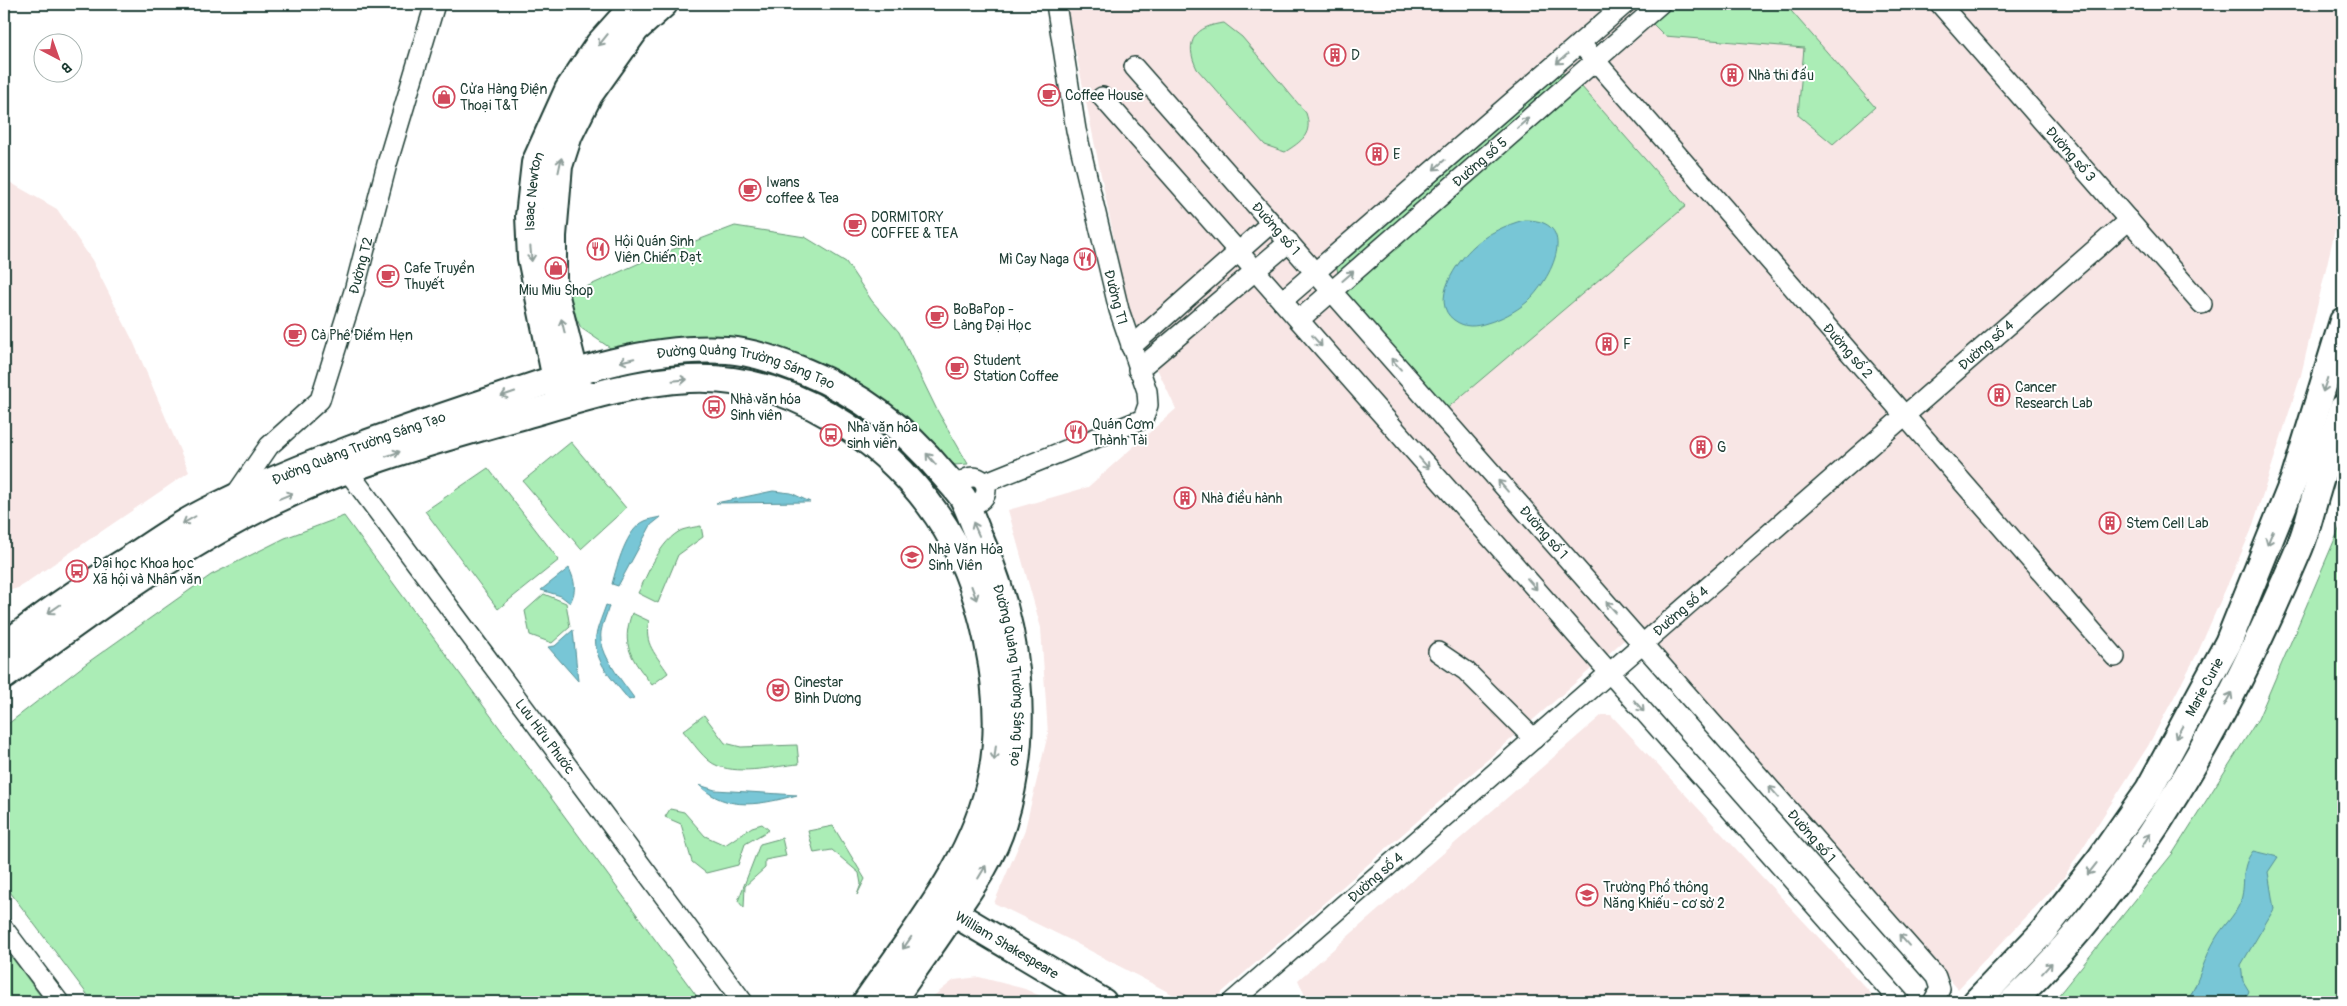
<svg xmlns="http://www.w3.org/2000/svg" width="2347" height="1006" font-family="Pangolin,sans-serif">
<rect width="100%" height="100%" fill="#fff"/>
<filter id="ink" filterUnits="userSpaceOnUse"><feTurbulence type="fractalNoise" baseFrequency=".02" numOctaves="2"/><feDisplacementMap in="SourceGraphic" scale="10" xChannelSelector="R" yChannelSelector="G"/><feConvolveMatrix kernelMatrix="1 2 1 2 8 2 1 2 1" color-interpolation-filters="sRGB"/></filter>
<g filter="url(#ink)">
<!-- built -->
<path fill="#f8e6e5" d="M 1066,4 L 2343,4 L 2343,196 L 2301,375 L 2251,531 L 2198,652 L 2148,746 L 2064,877 L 1958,989 L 1640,626 L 1211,1002 L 1187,1002 L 1068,939 L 994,903 L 1024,833 L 1048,734 L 1041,628 L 1008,510 L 1088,487 L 1176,409 L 1128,307 Z
M 4,179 L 57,209 L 92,260 L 133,341 L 189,472 L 18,588 L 4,592 Z
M 1602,715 L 1611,715 L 1879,1002 L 1308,1002 L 1298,980 Z
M 979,977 L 1025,989 L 1053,1002 L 926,1002 L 954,980 Z"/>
<!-- green -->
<path fill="#abedb6" stroke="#659575" d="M 1674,4 L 1785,4 L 1875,107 L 1833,144 L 1798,115 L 1804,48 L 1665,36 L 1652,23 Z
M 1224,23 L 1242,37 L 1306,113 C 1313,134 1302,141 1285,152 L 1265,145 L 1197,69 C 1183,41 1196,26 1224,23 Z
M 1564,73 L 1567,76 L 1338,274 L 1337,268 L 1560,74 Z
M 1581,86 L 1686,206 L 1438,416 L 1340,297 Z
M 735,226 L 805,237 L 846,262 L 872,301 L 899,332 L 937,410 L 968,464 L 941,466 L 805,373 L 727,354 L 616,352 L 581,328 L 566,296 L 653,257 Z
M 571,442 L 626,508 L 581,549 L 523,481 Z
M 488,468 L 559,560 L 498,609 L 425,511 Z
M 344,516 L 701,1002 L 93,1002 L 4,884 L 4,727 L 87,663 L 211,575 L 285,538 Z
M 2343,520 L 2343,1002 L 2053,1002 L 2173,853 L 2258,719 Z
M 701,526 L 703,537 L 678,555 L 658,603 L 638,593 C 648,574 660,540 682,530 C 688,528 695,527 701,526 Z
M 544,594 L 566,603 L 570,627 L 552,643 L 530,635 L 525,611 Z
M 632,613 L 649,621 C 643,644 656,654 668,673 L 652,685 C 632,659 620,646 632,613 Z
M 704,715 L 725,743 L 741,747 L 797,745 L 799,764 C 775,766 742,775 718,766 C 704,761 693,742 683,731 Z
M 670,809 L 684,812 L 705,836 L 725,845 L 752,827 L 762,824 L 769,830 L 745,844 L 738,865 L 706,873 L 692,862 L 681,824 L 665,817 Z
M 833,826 L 865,879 L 857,895 L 861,884 L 859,873 L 832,850 L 814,853 L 808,831 Z
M 782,838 L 786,856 L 765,860 L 765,868 L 745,886 L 744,908 L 738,901 L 760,844 Z
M 4,947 L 45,1002 L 4,1002 Z"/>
<!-- water -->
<path fill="#78c6d6" stroke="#548f95" d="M 1524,220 C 1582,219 1551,280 1527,302 C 1515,312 1501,319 1487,323 C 1475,327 1465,328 1454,320 C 1429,302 1457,261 1474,246 C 1488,233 1506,225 1524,220 Z
M 773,491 L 791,493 L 810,502 L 716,503 Z
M 661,517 L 651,525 L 618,586 L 612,584 C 617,566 626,529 645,521 C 649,519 656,518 661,517 Z
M 569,568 C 575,581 577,590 570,603 L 561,596 L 541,590 Z
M 606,605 L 609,606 C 607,614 602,624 601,632 C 598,653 623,682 634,698 L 629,700 C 615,682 592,661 596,635 C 598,625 603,614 606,605 Z
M 573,630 L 578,681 L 548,647 L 555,646 Z
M 699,785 L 715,790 L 797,795 C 763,804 727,813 699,785 Z
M 2253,851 L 2278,857 L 2268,872 L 2274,909 L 2241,965 L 2243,981 L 2249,991 L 2244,1002 L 2187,1002 C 2199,982 2204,958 2216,938 C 2223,926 2234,917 2240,903 C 2247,884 2239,869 2253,851 Z"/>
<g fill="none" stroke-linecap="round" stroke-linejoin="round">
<!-- street casing -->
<g stroke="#1f3d34" stroke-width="22">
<g id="street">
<path id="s1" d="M 1940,4 L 2202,304"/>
<path id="s2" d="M 1580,43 L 2115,657"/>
<path id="s3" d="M 1134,67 L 1936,977 L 1940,989 L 1933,1002"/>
<path d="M 1102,97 L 1900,1002"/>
<path d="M 1282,301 L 1625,4"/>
<path id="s4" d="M 1299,320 L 1660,4"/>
<path d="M 1131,347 L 1271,223"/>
<path d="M 1138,370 L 1289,242"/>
<path id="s5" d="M 347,470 L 743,1002"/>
<circle cx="973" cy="490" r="13"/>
<path d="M 984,483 L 1143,419 L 1148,405 L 1147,391 L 1119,310 L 1076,130 L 1056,4"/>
<path id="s6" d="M 234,497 L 269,446 L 320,400 L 354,291 L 387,164 L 435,4"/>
<path d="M 1438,652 L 1466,671 L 1534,739"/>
<path d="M 4,929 L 59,1002"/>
<path id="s7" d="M 1232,1002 L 2129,220"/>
</g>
</g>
<!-- secondary casing -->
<g stroke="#1f3d34" stroke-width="30">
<g id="secondary">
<path d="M 579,389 L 553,285 L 553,236 L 559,166 L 569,135 L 589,95 L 636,29 L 664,4"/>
<path id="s8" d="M 559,394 L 531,258 L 529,216 L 535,163 L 568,90 L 599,44 L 635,4"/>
<path id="s9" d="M 4,647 C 43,614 87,585 131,558 C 158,540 185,521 215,507 C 303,464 396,432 489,401 C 565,375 646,345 727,350 C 754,352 781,362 806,372 C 860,394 905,428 942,473 C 949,481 957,489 963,498 C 969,510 974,524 979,536 C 1019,625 1032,729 1003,823 C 992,860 969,890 947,922 C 929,949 910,975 891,1002"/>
<path d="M 4,676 C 84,616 167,556 256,510 C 338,467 429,442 518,417 C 574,401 631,382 689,379 C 788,374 882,436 937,515 C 983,581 1007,695 992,774 C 975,860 914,932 866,1002"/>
<path id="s10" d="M 940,905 L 1103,1002"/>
<path id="s11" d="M 1976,1002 L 2042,933 L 2100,859 L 2149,789 L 2228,643 L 2295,477 L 2343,321"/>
<path d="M 2012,1002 C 2141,879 2230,712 2299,549 C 2307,530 2311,510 2317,491 C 2325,463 2334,436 2343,408"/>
</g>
</g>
<!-- street -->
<use href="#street" stroke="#fff" stroke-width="19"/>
<!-- secondary -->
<use href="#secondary" stroke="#fff" stroke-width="26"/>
</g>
<!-- one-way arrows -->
<defs><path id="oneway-shaft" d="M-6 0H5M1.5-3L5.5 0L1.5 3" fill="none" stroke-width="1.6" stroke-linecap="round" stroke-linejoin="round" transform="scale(1.25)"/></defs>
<g stroke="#8f9e9a">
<use href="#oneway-shaft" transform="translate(603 40) rotate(129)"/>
<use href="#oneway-shaft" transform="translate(1562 59) rotate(139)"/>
<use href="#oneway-shaft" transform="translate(1523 123) rotate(-41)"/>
<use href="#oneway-shaft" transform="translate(560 165) rotate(-78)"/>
<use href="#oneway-shaft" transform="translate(1439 165) rotate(139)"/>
<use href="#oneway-shaft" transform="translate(531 254) rotate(85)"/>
<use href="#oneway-shaft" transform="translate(1348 276) rotate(-41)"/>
<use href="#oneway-shaft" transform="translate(563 326) rotate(-104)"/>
<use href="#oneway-shaft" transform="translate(1317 341) rotate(49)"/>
<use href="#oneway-shaft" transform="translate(627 360) rotate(166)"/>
<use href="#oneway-shaft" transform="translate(1396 364) rotate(-131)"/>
<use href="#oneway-shaft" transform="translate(680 380) rotate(-5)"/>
<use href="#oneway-shaft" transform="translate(2325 385) rotate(108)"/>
<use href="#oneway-shaft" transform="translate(508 394) rotate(161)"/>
<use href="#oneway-shaft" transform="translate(393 454) rotate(-19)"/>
<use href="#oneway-shaft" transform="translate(931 459) rotate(-130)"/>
<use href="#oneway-shaft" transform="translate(1424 463) rotate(49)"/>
<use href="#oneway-shaft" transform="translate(1503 486) rotate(-131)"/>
<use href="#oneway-shaft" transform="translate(286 496) rotate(-23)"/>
<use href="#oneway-shaft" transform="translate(189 520) rotate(150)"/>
<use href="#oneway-shaft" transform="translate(976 529) rotate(-114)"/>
<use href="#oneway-shaft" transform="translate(2270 538) rotate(112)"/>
<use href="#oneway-shaft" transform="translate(1532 584) rotate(49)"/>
<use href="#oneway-shaft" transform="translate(974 593) rotate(70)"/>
<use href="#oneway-shaft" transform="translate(1611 607) rotate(-131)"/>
<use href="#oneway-shaft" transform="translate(54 609) rotate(145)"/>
<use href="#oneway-shaft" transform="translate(2228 699) rotate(-61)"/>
<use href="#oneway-shaft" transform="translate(1639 706) rotate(49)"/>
<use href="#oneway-shaft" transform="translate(2179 732) rotate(119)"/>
<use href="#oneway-shaft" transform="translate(995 753) rotate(97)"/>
<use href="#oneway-shaft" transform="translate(1774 792) rotate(-131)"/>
<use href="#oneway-shaft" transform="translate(2146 840) rotate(-58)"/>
<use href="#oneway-shaft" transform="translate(2092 869) rotate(128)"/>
<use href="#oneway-shaft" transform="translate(982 872) rotate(-59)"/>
<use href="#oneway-shaft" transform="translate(1904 940) rotate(-131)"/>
<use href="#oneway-shaft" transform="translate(907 943) rotate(125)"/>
<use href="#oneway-shaft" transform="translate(2047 968) rotate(-48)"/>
</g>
</g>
<!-- icons -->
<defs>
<g id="building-ring" transform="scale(1.125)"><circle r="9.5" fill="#fff" stroke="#d1495b" stroke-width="1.5"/><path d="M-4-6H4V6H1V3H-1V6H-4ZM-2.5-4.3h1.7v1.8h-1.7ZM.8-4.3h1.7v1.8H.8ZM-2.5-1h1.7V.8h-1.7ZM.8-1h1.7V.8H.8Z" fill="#d1495b"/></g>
<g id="cafe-ring" transform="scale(1.125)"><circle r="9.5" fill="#fff" stroke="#d1495b" stroke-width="1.5"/><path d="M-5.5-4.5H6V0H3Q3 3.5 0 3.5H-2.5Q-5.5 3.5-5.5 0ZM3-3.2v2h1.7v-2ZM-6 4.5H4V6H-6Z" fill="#d1495b"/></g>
<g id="shop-ring" transform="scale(1.125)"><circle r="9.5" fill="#fff" stroke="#d1495b" stroke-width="1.5"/><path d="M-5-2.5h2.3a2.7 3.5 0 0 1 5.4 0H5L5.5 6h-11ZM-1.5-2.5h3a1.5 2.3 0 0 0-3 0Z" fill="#d1495b"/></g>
<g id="restaurant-ring" transform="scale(1.125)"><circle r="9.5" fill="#fff" stroke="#d1495b" stroke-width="1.5"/><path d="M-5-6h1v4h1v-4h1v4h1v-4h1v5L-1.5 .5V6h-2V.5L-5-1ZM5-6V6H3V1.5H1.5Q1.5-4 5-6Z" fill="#d1495b"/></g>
<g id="bus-ring" transform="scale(1.125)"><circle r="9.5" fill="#fff" stroke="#d1495b" stroke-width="1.5"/><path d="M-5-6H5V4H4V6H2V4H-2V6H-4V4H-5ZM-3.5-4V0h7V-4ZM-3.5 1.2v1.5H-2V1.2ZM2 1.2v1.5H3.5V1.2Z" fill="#d1495b"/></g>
<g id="university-ring" transform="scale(1.125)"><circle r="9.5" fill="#fff" stroke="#d1495b" stroke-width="1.5"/><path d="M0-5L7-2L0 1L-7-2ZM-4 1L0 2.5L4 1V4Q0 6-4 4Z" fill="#d1495b"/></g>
<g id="theatre-ring" transform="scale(1.125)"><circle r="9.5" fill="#fff" stroke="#d1495b" stroke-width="1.5"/><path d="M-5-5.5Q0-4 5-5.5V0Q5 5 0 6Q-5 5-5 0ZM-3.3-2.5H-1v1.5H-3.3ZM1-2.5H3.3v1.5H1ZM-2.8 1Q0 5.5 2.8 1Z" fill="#d1495b"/></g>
<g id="school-ring" transform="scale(1.125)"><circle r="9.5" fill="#fff" stroke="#d1495b" stroke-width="1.5"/><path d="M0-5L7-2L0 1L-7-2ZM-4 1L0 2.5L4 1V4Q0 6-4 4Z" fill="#d1495b"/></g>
</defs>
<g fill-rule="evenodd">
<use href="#building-ring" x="1335" y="55"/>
<use href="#building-ring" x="1732" y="75"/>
<use href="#cafe-ring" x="1049" y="95"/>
<use href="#shop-ring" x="444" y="97"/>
<use href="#building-ring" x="1377" y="154"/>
<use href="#cafe-ring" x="750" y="190"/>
<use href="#cafe-ring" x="855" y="225"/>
<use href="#restaurant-ring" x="598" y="249"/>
<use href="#restaurant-ring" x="1085" y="259"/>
<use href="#shop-ring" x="556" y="268"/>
<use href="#cafe-ring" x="388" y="276"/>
<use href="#cafe-ring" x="937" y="317"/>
<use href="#cafe-ring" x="295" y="335"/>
<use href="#building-ring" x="1607" y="344"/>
<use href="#cafe-ring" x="957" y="368"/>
<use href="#building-ring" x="1999" y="395"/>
<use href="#bus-ring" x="714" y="407"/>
<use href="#restaurant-ring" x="1076" y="432"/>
<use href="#bus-ring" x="831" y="435"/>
<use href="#building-ring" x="1701" y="447"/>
<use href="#building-ring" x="1185" y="498"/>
<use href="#building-ring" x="2110" y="523"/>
<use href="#university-ring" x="912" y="557"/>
<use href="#bus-ring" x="77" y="571"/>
<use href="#theatre-ring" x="778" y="690"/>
<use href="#school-ring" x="1587" y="895"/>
</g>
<g text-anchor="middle" stroke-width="4" stroke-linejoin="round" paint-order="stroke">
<!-- poi labels -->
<g font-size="14" fill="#1f3d34" stroke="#fff" text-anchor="start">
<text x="1351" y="60">D</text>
<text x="1748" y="80">Nhà thi đấu</text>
<text x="460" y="94">Cửa Hàng Điện<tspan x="460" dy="16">Thoại T&amp;T</tspan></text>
<text x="1065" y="100">Coffee House</text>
<text x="1393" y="159">E</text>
<text x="766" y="187">Iwans<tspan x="766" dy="16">coffee &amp; Tea</tspan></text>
<text x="871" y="222">DORMITORY<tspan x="871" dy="16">COFFEE &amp; TEA</tspan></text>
<text x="614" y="246">Hội Quán Sinh<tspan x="614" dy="16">Viên Chiến Đạt</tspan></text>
<text x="1069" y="264" text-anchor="end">Mì Cay Naga</text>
<text x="404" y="273">Cafe Truyền<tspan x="404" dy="16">Thuyết</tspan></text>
<text x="556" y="295" text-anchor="middle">Miu Miu Shop</text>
<text x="953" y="314">BoBaPop -<tspan x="953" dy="16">Làng Đại Học</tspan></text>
<text x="311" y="340">Cà Phê Điểm Hẹn</text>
<text x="1623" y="349">F</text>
<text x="973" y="365">Student<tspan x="973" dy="16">Station Coffee</tspan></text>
<text x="2015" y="392">Cancer<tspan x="2015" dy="16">Research Lab</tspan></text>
<text x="730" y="404">Nhà văn hóa<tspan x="730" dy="16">Sinh viên</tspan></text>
<text x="1092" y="429">Quán Cơm<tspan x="1092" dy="16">Thành Tài</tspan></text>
<text x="847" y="432">Nhà văn hóa<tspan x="847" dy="16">sinh viên</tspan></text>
<text x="1717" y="452">G</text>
<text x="1201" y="503">Nhà điều hành</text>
<text x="2126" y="528">Stem Cell Lab</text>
<text x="928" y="554">Nhà Văn Hóa<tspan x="928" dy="16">Sinh Viên</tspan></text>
<text x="93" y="568">Đại học Khoa học<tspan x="93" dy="16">Xã hội và Nhân văn</tspan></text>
<text x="794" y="687">Cinestar<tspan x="794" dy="16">Bình Dương</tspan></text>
<text x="1603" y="892">Trường Phổ thông<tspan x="1603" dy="16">Năng Khiếu - cơ sở 2</tspan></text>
</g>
<!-- street labels -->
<g font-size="14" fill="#1f3d34" stroke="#fff">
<text dy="5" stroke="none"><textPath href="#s1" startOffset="199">Đường số 3</textPath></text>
<text dy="5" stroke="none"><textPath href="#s4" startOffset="240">Đường số 5</textPath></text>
<text dy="5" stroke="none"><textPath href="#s8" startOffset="206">Isaac Newton</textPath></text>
<text dy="5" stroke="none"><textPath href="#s3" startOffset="215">Đường số 1</textPath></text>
<text dy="5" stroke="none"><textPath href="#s6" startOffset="271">Đường T2</textPath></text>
<text transform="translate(1116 297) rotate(75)" y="5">Đường T1</text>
<text dy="5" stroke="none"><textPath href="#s7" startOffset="1000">Đường số 4</textPath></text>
<text dy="5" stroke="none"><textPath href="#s2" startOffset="408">Đường số 2</textPath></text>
<text dy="5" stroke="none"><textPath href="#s9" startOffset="814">Đường Quảng Trường Sáng Tạo</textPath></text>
<text dy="5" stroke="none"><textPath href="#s9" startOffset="409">Đường Quảng Trường Sáng Tạo</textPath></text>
<text dy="5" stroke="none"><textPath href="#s3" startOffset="620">Đường số 1</textPath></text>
<text dy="5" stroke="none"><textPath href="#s7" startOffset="595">Đường số 4</textPath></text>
<text dy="5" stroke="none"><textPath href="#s9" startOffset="1264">Đường Quảng Trường Sáng Tạo</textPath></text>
<text dy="5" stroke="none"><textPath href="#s11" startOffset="391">Marie Curie</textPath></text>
<text dy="5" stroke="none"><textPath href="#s5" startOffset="332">Lưu Hữu Phước</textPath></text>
<text dy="5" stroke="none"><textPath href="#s3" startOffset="1025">Đường số 1</textPath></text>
<text dy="5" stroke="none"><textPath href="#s7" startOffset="190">Đường số 4</textPath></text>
<text dy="5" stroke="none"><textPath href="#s10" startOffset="78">William Shakespeare</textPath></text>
</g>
</g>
<!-- margin -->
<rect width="2347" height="1006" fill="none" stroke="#fff" stroke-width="20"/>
<rect x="10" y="10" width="2327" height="986" fill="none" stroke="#1f3d34" stroke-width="2" filter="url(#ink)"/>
<!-- north arrow -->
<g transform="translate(58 58) rotate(139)"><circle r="24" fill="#ffffff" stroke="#a5b1ae"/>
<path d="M0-4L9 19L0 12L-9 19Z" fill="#d1495b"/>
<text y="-8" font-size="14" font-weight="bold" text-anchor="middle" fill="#1f3d34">B</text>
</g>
</svg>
